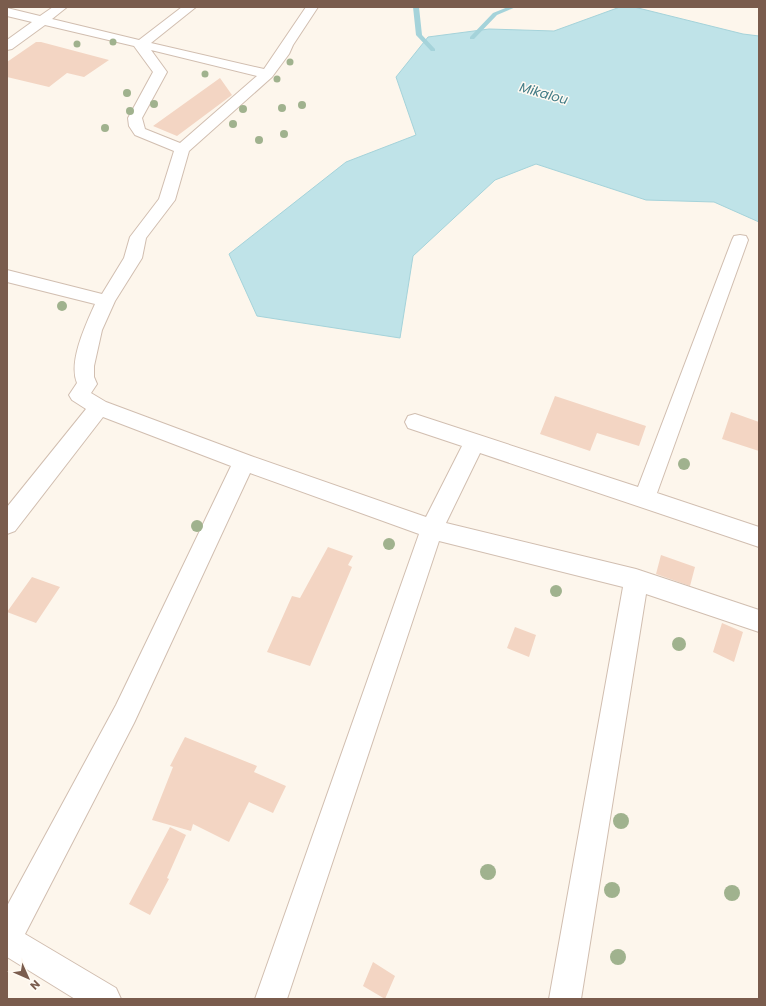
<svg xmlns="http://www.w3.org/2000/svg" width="766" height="1006" font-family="Poppins,sans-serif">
<rect width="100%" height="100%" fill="#fdf6ec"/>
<!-- water -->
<path fill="#bfe3e8" stroke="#a5d3da" d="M 620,7 L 634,7 L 743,34 L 759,36 L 759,222 L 714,202 L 646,200 L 536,164 L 495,180 L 413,256 L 400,338 L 257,316 L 229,254 L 346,162 L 416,135 L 396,77 L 428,37 L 489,29 L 554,31 Z"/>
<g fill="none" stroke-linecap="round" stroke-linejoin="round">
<!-- stream -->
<path fill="#a5d3da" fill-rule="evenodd" d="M 413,7 L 419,7 L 422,35 L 435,49 L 435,51 L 431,51 L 416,35 Z
M 508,7 L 516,7 L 497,15 L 474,39 L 470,39 L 470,37 L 493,13 Z"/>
</g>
<!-- building -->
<path fill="#f3d5c3" d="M 36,42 L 41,42 L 109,60 L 84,77 L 67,73 L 49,87 L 7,77 L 7,62 Z
M 220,78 L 232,95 L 177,136 L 153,126 Z
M 555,396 L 646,426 L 639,446 L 597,433 L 590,451 L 540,434 Z
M 731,412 L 759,422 L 759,451 L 722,439 Z
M 328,547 L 353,556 L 348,565 L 352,567 L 310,666 L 267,652 L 292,596 L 300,598 Z
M 661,555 L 695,567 L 690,586 L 656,574 Z
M 32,577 L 60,587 L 36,623 L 7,612 Z
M 722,623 L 743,632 L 734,662 L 713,652 Z
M 515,627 L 536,635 L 529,657 L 507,648 Z
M 185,737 L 257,766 L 254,772 L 286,786 L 273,813 L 249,802 L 229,842 L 193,824 L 191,831 L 152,820 L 173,767 L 170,766 Z
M 170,827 L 186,835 L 167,878 L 169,879 L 150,915 L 129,904 Z
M 373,962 L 395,976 L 385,999 L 363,986 Z"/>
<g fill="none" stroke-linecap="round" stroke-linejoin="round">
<!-- minor casing -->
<g stroke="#d1beb0" stroke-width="2">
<path id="minor" d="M 53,7 L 67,7 L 52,19 L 139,40 L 182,7 L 196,7 L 151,43 L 264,69 L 306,7 L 318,7 L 293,45 L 289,54 L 272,77 L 189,151 L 175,200 L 146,238 L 142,258 L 115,301 L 102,330 L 94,366 L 94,377 L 97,384 L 91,393 L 106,402 L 251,456 L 426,517 L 462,446 L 408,428 L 405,422 L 408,416 L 415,414 L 638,487 L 732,240 L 734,236 L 740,235 L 746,236 L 748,240 L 657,493 L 759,527 L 759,547 L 480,453 L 446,523 L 636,569 L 759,610 L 759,632 L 646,594 L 581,999 L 549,999 L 623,587 L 439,541 L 287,999 L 255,999 L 419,534 L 250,473 L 134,723 L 25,934 L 116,988 L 121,999 L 75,999 L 7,957 L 7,906 L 116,705 L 231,466 L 103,417 L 15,531 L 7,534 L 7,507 L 86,409 L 72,400 L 69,395 L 77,383 C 68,362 86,324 95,304 L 7,282 L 7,270 L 102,294 L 124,258 L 130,237 L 159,199 L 174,151 L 135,135 L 129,126 L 128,118 L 153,72 L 134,46 L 45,25 L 12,49 L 7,50 L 7,40 L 32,22 L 7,16 L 7,8 L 40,16 ZM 151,50 L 257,76 L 180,143 L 145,129 L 142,118 L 167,72 Z"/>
</g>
<!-- minor -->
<use href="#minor" fill="#fff" fill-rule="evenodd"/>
</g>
<!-- trees -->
<g fill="#a0b28e">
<circle cx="113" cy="42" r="3.5"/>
<circle cx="77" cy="44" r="3.5"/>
<circle cx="290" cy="62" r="3.5"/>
<circle cx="205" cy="74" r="3.5"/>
<circle cx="277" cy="79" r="3.5"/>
<circle cx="127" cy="93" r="4"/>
<circle cx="154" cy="104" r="4"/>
<circle cx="302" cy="105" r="4"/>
<circle cx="282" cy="108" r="4"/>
<circle cx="243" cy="109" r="4"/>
<circle cx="130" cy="111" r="4"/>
<circle cx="233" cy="124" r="4"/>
<circle cx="105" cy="128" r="4"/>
<circle cx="284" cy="134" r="4"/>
<circle cx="259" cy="140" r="4"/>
<circle cx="62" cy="306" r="5"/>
<circle cx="684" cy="464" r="6"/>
<circle cx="197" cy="526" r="6"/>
<circle cx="389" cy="544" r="6"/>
<circle cx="556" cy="591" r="6"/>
<circle cx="679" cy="644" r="7"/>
<circle cx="621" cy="821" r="8"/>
<circle cx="488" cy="872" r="8"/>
<circle cx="612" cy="890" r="8"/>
<circle cx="732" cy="893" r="8"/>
<circle cx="618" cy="957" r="8"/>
</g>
<g text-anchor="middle" stroke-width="3" stroke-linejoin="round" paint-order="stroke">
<!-- far-water labels -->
<g font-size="13" font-style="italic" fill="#437c86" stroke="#fffaf3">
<text transform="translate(544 93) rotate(16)" y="5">Mikalou</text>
</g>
</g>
<!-- border -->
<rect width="766" height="1006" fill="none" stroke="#7a5c4d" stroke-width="16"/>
<!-- north arrow -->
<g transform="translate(28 978) rotate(135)" stroke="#fffaf3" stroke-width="3" paint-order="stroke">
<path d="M0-3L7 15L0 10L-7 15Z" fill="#7a5c4d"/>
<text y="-6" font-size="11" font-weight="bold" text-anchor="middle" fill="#7a5c4d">N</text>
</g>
</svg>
